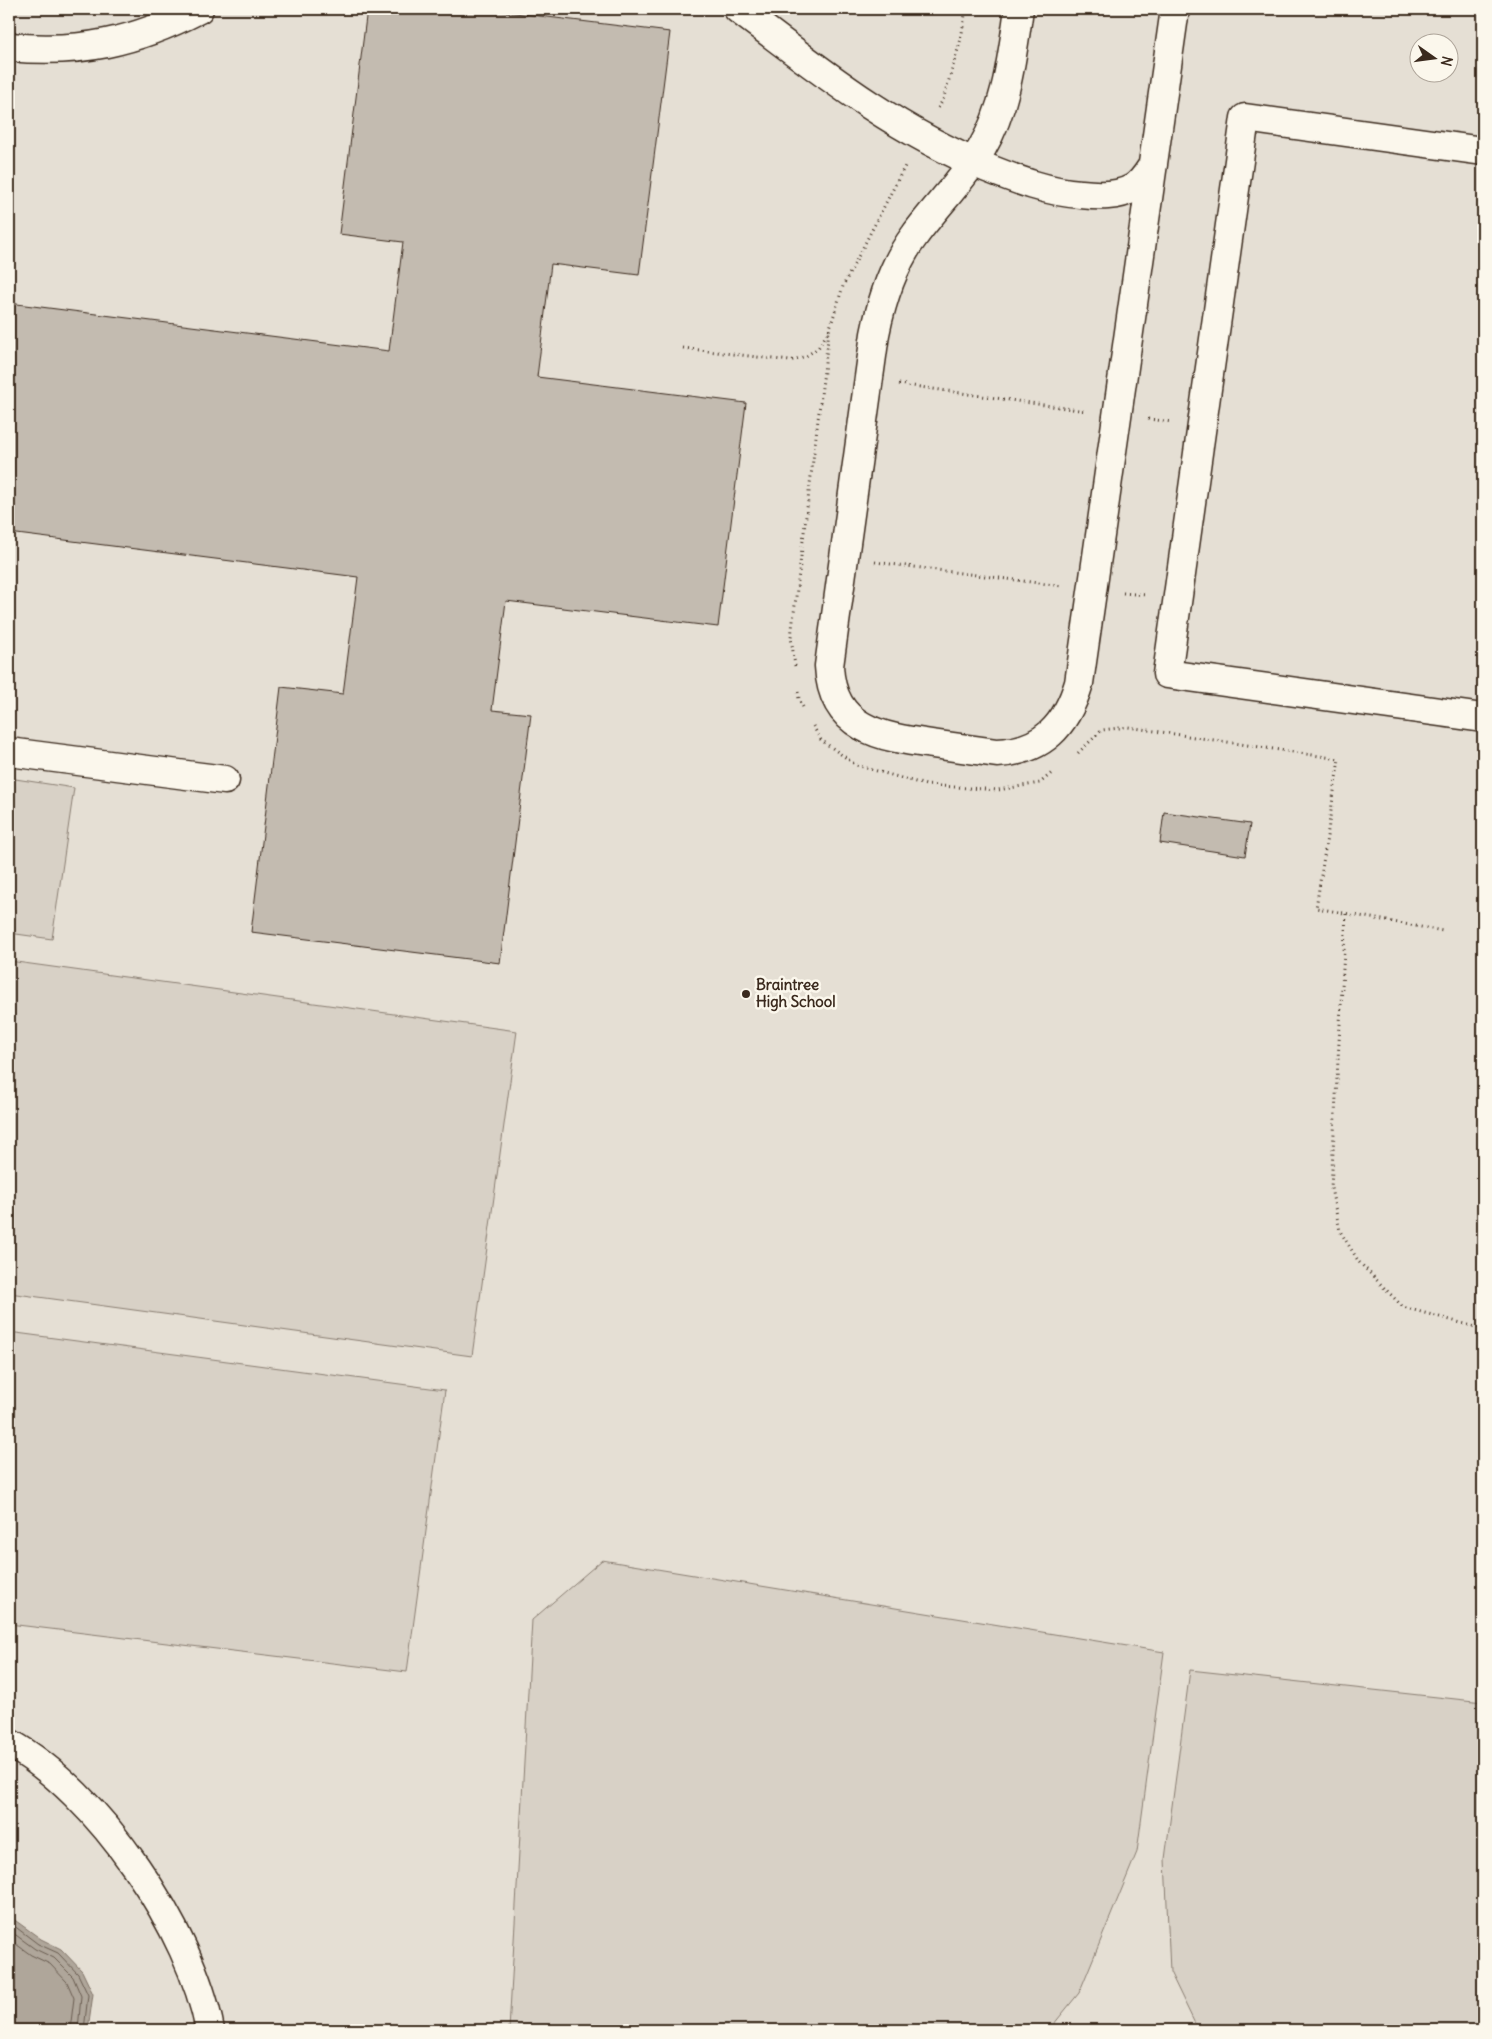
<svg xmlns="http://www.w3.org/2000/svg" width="1492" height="2039" font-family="Delius,sans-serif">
<rect width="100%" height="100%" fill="#f3efe4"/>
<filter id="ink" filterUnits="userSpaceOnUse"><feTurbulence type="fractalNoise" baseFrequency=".02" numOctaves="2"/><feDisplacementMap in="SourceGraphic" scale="10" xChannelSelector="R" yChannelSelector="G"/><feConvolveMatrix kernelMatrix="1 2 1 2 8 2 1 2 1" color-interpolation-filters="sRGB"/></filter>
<g filter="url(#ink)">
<!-- built -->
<path fill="#e5dfd4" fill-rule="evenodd" d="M 9,9 L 1483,9 L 1483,2030 L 88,2030 L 90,2026 L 61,1949 L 41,1939 L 9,1916 ZM 1420,42 L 1450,42 L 1450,72 L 1420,72 Z"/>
<!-- green -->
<path fill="#d8d1c6" stroke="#8a7e72" d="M 9,778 L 74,788 L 52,939 L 9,933 Z
M 9,961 L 517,1031 L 472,1356 L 9,1293 Z
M 9,1332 L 445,1390 L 407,1672 L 9,1624 Z
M 602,1560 L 1164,1652 L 1137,1852 L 1079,1993 L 1049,2030 L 509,2030 L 532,1620 Z
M 1190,1670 L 1483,1702 L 1483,2030 L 1198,2030 L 1170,1972 L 1165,1859 Z"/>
<!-- water -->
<path fill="#afa69a" stroke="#817468" d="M 9,1916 L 41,1939 L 61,1949 L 82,1971 L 93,1994 L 88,2030 L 9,2030 Z"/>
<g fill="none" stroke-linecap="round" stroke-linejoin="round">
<!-- shore -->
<path stroke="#695c50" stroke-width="1" d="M 9,1922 L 38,1944 L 58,1953 L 78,1974 L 88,1995 L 84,2030
M 9,1930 L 35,1949 L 54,1958 L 73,1977 L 81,1996 L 78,2030
M 9,1939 L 31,1955 L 50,1964 L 67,1982 L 74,1998 L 70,2030"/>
</g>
<!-- building -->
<path fill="#c3bbb0" stroke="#3b2a1e" d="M 367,9 L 482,9 L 670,32 L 639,275 L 551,264 L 537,377 L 746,403 L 718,627 L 506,601 L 492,710 L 531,714 L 500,963 L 251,932 L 281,687 L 343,694 L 358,577 L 9,533 L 9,303 L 389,351 L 403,242 L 339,234 Z
M 1164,812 L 1250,824 L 1245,856 L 1160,843 Z"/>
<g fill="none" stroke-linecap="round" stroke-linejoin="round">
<!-- minor casing -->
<g stroke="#3b2a1e" stroke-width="31">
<path id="minor" d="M 738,9 C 819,70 892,129 987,168 C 1017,180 1048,192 1081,194 C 1098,196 1118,197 1133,188 C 1142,183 1147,174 1153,165
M 1019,9 C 1012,56 1007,106 982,148 C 964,179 936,206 915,235 C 893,264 882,299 875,334 L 829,666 C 832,729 880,737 932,744 C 954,747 975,750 997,753 C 1043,751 1066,726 1079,683 L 1175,9
M 9,47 C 80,54 135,42 199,9
M 1483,151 L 1245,118 L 1167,674 L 1483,718
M 9,752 L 225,780
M 9,1743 C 99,1793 191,1929 210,2030"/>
</g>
<!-- path -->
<path stroke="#3b2a1e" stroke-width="3" stroke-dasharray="1 4" stroke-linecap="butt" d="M 938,108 L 943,100 L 961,39 L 966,9
M 683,348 L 790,361 L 806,356 L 818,348 L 829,331 L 843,286 L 906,164
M 899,384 L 1086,411
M 1148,419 L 1172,422
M 875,562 L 1062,586
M 1123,593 L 1147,595
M 795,666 L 791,637 L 829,331
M 798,692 L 799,699 L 803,707
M 813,726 L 821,740 L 856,765 L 926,785 L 998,790 L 1040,783 L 1053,772
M 1078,753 L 1102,730 L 1128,727 L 1339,759 L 1316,908 L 1443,931
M 1346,914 L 1331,1188 L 1340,1231 L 1359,1262 L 1403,1307 L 1483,1329"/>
<!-- minor -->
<use href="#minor" stroke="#fbf7ec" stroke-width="28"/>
</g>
</g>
<!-- markers -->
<circle fill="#3b2a1e" stroke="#fbf7ec" stroke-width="2" cx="746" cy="994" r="5"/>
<g text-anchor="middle" stroke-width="5" stroke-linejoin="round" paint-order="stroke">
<!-- poi labels -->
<g font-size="15" font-weight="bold" fill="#3b2a1e" stroke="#fbf7ec" text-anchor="start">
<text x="756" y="990">Braintree<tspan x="756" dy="17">High School</tspan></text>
</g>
</g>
<!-- margin -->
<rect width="1492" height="2039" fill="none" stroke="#fbf7ec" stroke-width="30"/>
<rect x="15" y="15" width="1462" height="2009" fill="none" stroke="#3b2a1e" stroke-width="2" filter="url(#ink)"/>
<!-- north arrow -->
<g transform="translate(1434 58) rotate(104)"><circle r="24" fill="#fbf7ec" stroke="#aea59a"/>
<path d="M0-4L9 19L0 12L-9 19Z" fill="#3b2a1e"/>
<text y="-8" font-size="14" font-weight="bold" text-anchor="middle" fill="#3b2a1e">N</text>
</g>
</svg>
